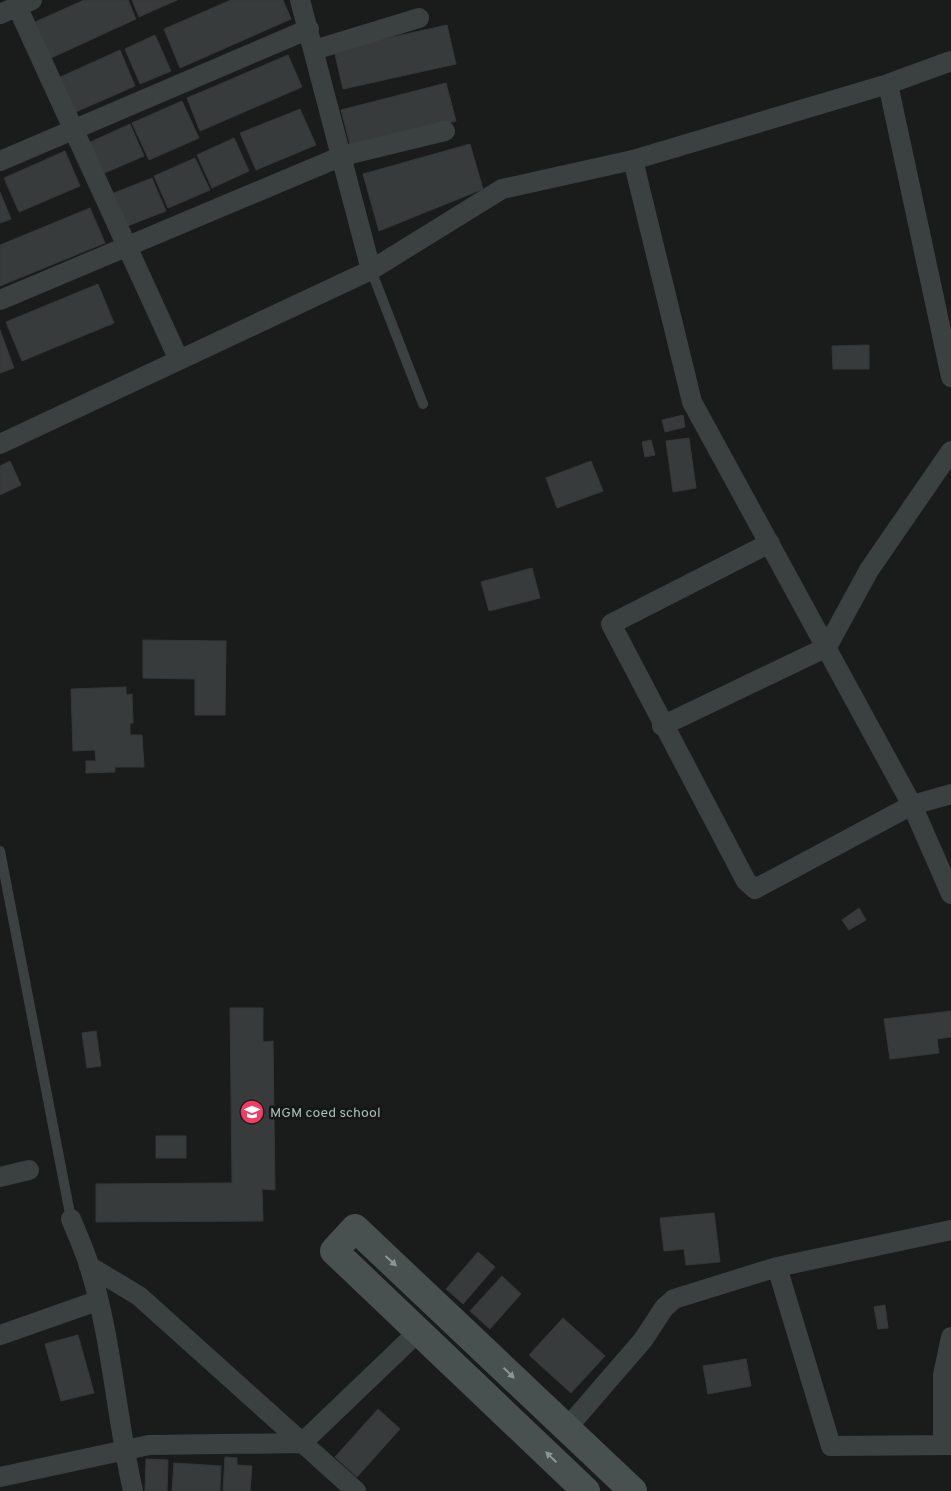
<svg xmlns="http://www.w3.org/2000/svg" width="951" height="1491" font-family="Overpass,sans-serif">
<rect width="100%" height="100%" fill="#1a1c1c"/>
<!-- building -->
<path fill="#373b3b" stroke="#343838" d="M 84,0 L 128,0 L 136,19 L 51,58 L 35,22 Z
M 132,0 L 177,0 L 139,17 Z
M 231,0 L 283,0 L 291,19 L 180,68 L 164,29 Z
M 447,25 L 456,64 L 343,89 L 334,50 Z
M 155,35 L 171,71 L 140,84 L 125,49 Z
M 120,50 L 135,86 L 71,114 L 56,79 Z
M 288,55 L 302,87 L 200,131 L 187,98 Z
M 446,83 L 456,121 L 351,148 L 341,110 Z
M 182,101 L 199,138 L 149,160 L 132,123 Z
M 300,109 L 316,145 L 256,170 L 240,133 Z
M 130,124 L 144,156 L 100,175 L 86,144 Z
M 234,138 L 249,171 L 212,188 L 197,155 Z
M 470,144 L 483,189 L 379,231 L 363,174 Z
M 65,151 L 80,186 L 19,212 L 4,178 Z
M 195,158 L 210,190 L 168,208 L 154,176 Z
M 152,178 L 166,211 L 122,228 L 109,195 Z
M 0,192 L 11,219 L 0,223 Z
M 90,208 L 105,243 L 0,286 L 0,245 Z
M 98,284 L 114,323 L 22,361 L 6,322 Z
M 0,330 L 14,368 L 0,373 Z
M 869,345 L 869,369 L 833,369 L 832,346 Z
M 683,415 L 685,427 L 665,432 L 662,420 Z
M 689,438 L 696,488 L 673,492 L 666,441 Z
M 651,440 L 655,455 L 645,457 L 642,442 Z
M 10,461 L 21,485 L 0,495 L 0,466 Z
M 591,461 L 603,491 L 557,508 L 546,478 Z
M 532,568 L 540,598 L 489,611 L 481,582 Z
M 143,640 L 226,641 L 225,715 L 195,715 L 195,679 L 143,678 Z
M 126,687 L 126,695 L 132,694 L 133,723 L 130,723 L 130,735 L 142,735 L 144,767 L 115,767 L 115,772 L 86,773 L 86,761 L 96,761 L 95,750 L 73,751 L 71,689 Z
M 859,908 L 866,920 L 849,930 L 842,920 Z
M 230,1008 L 263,1008 L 263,1042 L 273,1041 L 275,1190 L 262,1189 L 263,1221 L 96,1222 L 96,1184 L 232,1183 Z
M 951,1011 L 951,1037 L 937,1039 L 939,1053 L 890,1059 L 884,1019 Z
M 96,1031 L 101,1066 L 87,1068 L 82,1033 Z
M 156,1136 L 186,1136 L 186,1158 L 156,1158 Z
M 714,1213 L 720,1262 L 686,1265 L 684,1249 L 664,1251 L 660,1218 Z
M 478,1252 L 495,1267 L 463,1304 L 446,1289 Z
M 502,1276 L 521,1294 L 490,1329 L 470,1311 Z
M 885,1305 L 888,1328 L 878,1329 L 874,1307 Z
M 563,1318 L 605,1356 L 571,1393 L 529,1355 Z
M 78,1335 L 94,1393 L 61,1401 L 45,1344 Z
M 746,1359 L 751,1386 L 708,1394 L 703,1366 Z
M 378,1409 L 400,1429 L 357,1477 L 335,1457 Z
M 225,1457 L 237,1458 L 237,1465 L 252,1466 L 250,1491 L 223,1491 Z
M 146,1459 L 168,1460 L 167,1491 L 145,1491 Z
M 174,1463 L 221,1466 L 220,1491 L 172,1491 Z"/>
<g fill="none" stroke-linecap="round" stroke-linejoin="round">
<!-- lane -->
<path stroke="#3b4141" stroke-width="10" d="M 371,270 L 423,404
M 0,851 L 71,1219"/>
<!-- street -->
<path stroke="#3b4141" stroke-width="20" d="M 300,0 L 371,270
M 17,6 L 179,360
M 0,14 L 32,0
M 314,50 L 419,18
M 888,84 L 951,377
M 633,160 L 692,402 L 912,805 L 951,894
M 0,161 L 309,29
M 0,300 L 342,156 L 445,131
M 0,444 L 371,270 L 502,189 L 633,160 L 888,84 L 951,61
M 770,543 L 611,624 L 746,881 L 755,889 L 912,805 L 951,794
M 662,726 L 827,647 L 869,570 L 951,451
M 0,1177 L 29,1170
M 71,1219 C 77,1234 84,1249 89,1265 C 112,1338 116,1417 133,1491
M 951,1230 L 777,1267 L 831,1446 L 951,1445
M 89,1266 L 139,1296 L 356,1491
M 0,1335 L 97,1301
M 567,1428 L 643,1340 L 664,1308 L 674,1299 L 777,1267
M 943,1445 L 943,1375 L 951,1337
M 0,1477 L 149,1445 L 302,1443 L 420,1330"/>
<!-- secondary -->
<path stroke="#495150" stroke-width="28" d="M 586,1491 L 334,1251 L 355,1228 L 633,1491"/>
</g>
<!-- one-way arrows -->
<defs><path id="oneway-solid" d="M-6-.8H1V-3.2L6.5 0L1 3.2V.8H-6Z" transform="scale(1.25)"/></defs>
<g fill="#8a9794">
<use href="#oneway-solid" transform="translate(391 1261) rotate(42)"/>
<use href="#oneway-solid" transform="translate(509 1373) rotate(44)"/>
<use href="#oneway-solid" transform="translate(551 1457) rotate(-136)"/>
</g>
<!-- icons -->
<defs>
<g id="school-disc" transform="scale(1.25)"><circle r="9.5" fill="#f23c63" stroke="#151717"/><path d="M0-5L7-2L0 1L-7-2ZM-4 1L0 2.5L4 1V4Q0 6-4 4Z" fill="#fff"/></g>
</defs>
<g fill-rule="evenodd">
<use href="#school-disc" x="252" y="1112"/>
</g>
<g text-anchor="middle" stroke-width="5" stroke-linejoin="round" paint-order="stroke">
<!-- poi labels -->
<g font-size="14" fill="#adbcb9" stroke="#151717" text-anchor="start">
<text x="270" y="1117">MGM coed school</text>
</g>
</g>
</svg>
